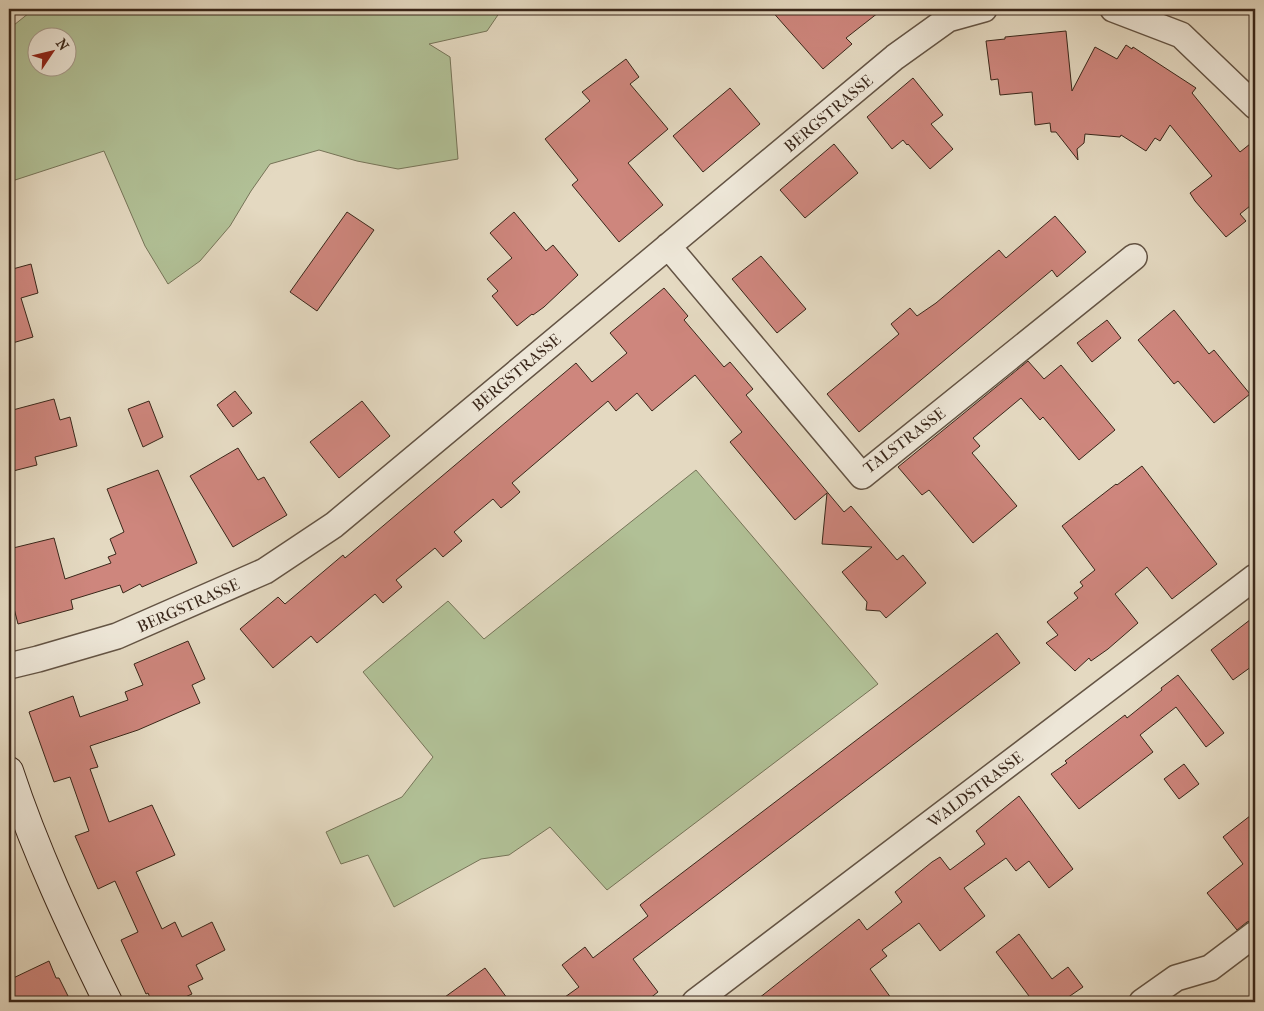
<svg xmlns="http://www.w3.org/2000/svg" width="1264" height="1011" font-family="'IM FELL French Canon',serif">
<rect width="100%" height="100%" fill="#e4d9c1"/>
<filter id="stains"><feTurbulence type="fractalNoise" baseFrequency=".004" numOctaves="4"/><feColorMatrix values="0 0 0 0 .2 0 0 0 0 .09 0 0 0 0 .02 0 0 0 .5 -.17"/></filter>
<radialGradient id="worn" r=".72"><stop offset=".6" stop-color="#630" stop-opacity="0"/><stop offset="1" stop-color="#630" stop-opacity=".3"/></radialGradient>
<!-- green -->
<path fill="#b1c096" stroke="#767458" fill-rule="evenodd" d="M 34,9 L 502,9 L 487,31 L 429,44 L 450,57 L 458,159 L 398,169 L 357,161 L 319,150 L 270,164 L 251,191 L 230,226 L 200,261 L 168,284 L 145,246 L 104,151 L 9,182 L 9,29 ZM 38,38 L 68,38 L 68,68 L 38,68 Z
M 696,470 L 878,684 L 607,890 L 550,827 L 509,855 L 481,859 L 394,907 L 368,855 L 341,864 L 326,832 L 402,797 L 433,757 L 363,672 L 448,601 L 484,639 Z"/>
<!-- building -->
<path fill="#ce867d" stroke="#3a271a" d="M 770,9 L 883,9 L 846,38 L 852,44 L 823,69 Z
M 1066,31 L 1072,91 L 1095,47 L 1117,59 L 1126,45 L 1132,49 L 1133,47 L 1196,88 L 1192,93 L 1240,152 L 1255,140 L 1255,202 L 1240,214 L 1246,221 L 1226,237 L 1195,201 L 1190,193 L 1212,176 L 1170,125 L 1160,141 L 1155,138 L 1146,151 L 1121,135 L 1120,137 L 1085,134 L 1084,143 L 1077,149 L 1078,160 L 1056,132 L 1051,132 L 1050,123 L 1035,125 L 1032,92 L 1000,95 L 998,79 L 991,80 L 986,41 L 1005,39 L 1005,37 Z
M 626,59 L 639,77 L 630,84 L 668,129 L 628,163 L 663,205 L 619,242 L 572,185 L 578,180 L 545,139 L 590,101 L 582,92 Z
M 913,78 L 943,115 L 931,124 L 953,149 L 930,169 L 908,144 L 907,145 L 903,140 L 892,149 L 867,117 Z
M 730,88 L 760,124 L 703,172 L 673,136 Z
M 834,144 L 858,173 L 805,218 L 780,190 Z
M 347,212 L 374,230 L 317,311 L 290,292 Z
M 514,212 L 546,251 L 553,245 L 578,275 L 544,307 L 533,315 L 532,314 L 517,326 L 492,296 L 498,291 L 487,279 L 512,258 L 490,233 Z
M 1055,216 L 1086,252 L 1057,277 L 1052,270 L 859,432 L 827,394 L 899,334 L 891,324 L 910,308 L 917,316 L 936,303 L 999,250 L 1006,258 Z
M 761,256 L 806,309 L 777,333 L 732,279 Z
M 31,264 L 38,293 L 21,298 L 33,337 L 9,344 L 9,270 Z
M 664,288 L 688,316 L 684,320 L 724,367 L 730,362 L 753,389 L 746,395 L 844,512 L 851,506 L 897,560 L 903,555 L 926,583 L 886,618 L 880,611 L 866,610 L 867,602 L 842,572 L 872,547 L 822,544 L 827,493 L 795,520 L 730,442 L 742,432 L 695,375 L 652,411 L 637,393 L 616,411 L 608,401 L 512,483 L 520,492 L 511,500 L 501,508 L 493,499 L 454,532 L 462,541 L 443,557 L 435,548 L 396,580 L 402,587 L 383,603 L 375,594 L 317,643 L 311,636 L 273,668 L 240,629 L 278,597 L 285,604 L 343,555 L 345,558 L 576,363 L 592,382 L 627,353 L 610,333 Z
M 1174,310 L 1209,354 L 1214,350 L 1250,394 L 1214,423 L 1178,381 L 1174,384 L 1138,340 Z
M 1107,320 L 1121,338 L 1092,362 L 1077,343 Z
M 1028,361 L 1044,379 L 1061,365 L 1115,430 L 1079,460 L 1043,417 L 1040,420 L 1021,398 L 973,438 L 980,446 L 972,453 L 1017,506 L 973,543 L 929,490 L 922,495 L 898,467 Z
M 235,391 L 252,413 L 233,427 L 217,405 Z
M 54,399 L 60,420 L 70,417 L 77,446 L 35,457 L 37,465 L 9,472 L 9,411 Z
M 149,401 L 163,437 L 143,447 L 128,409 Z
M 362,401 L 390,436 L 339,478 L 310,442 Z
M 238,448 L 258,480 L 264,477 L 287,515 L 233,547 L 190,476 Z
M 1142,466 L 1217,564 L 1172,599 L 1147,567 L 1115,594 L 1138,623 L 1108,649 L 1091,661 L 1089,658 L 1075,671 L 1046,643 L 1058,635 L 1047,622 L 1078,598 L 1074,593 L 1083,586 L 1080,582 L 1095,570 L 1062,526 L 1116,484 L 1117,485 Z
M 158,470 L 197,563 L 142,587 L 140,584 L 123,593 L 120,585 L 71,600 L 73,609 L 18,624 L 9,589 L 9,549 L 54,538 L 65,579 L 111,563 L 108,557 L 116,554 L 110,539 L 124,532 L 107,489 Z
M 1255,616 L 1255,664 L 1233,680 L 1211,650 Z
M 997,633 L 1020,663 L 633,959 L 658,992 L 645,1002 L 558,1002 L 579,987 L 562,965 L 585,947 L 593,958 L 648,916 L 640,905 Z
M 188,641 L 205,679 L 192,685 L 200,703 L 138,730 L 90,746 L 98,767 L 90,769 L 109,822 L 152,805 L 175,855 L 136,872 L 162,929 L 175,922 L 182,937 L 212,922 L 225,950 L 196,965 L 203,979 L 188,986 L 192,994 L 174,1002 L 152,1002 L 148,993 L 146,994 L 121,940 L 138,932 L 115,881 L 98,889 L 94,880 L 75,836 L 89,831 L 70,777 L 54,782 L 29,712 L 73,696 L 80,717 L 128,700 L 125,692 L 143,685 L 134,664 Z
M 1178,675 L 1224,733 L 1206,747 L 1176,707 L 1140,735 L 1153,752 L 1079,809 L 1051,774 L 1067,763 L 1065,761 L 1125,715 L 1127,718 L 1162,690 L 1161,688 Z
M 1184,764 L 1199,784 L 1179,799 L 1164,779 Z
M 1019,796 L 1073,869 L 1049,888 L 1029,861 L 1016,871 L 1006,858 L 964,888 L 985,916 L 940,951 L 919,923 L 882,950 L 887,956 L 870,969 L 894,1002 L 754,1002 L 859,919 L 867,930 L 902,902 L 895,892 L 932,862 L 940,857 L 950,870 L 985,844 L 976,831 Z
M 1255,812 L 1255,920 L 1247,922 L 1237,930 L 1207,893 L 1243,864 L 1223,837 Z
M 1019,934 L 1052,979 L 1068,967 L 1083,987 L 1067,998 L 1070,1002 L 1020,1002 L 1029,996 L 996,952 Z
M 49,961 L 56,978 L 59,978 L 71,1002 L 9,1002 L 9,980 Z
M 485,968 L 510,1002 L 438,1002 Z"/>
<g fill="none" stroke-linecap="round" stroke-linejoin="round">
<!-- street casing -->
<g stroke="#645444" stroke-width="28">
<path id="street" d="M 1113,9 L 1181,35 L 1255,106
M 668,246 L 862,476 L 1134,257
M 9,666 L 38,659 L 117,636 L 265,571 L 334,525 L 895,57 L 948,19 L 984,9
M 695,1002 L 1255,577
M 1142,1002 L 1176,978 L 1210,968 L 1255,934"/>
</g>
<!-- secondary casing -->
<g stroke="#3a271a" stroke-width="30">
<path id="secondary" d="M 9,771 C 35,850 71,927 108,1002"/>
</g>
<!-- street -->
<use href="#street" stroke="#ede6d7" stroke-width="25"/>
<!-- secondary -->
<use href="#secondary" stroke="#ede6d7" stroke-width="28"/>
</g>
<g text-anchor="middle" stroke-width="4" stroke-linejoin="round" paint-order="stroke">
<!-- street labels -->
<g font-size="16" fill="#3a271a" stroke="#ede6d7">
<text transform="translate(828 113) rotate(-40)" y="6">BERGSTRASSE</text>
<text transform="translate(516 372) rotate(-40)" y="6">BERGSTRASSE</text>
<text transform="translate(904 440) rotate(-37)" y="6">TALSTRASSE</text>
<text transform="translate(188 605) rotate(-24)" y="6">BERGSTRASSE</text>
<text transform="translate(975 789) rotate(-37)" y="6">WALDSTRASSE</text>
</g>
</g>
<!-- margin -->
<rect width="1264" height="1011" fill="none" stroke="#e4d9c1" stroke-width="30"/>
<rect x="10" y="10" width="1244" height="991" fill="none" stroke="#3a271a" stroke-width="2.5"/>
<rect x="15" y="15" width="1234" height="981" fill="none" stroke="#3a271a"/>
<!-- north arrow -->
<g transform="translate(52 52) rotate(55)"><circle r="24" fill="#ede6d7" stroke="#a59a8b"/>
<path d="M0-4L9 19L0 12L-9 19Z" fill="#8f2418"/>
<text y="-8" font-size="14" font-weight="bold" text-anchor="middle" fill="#3a271a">N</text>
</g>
<rect width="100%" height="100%" filter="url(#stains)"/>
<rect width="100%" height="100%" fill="url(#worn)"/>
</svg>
